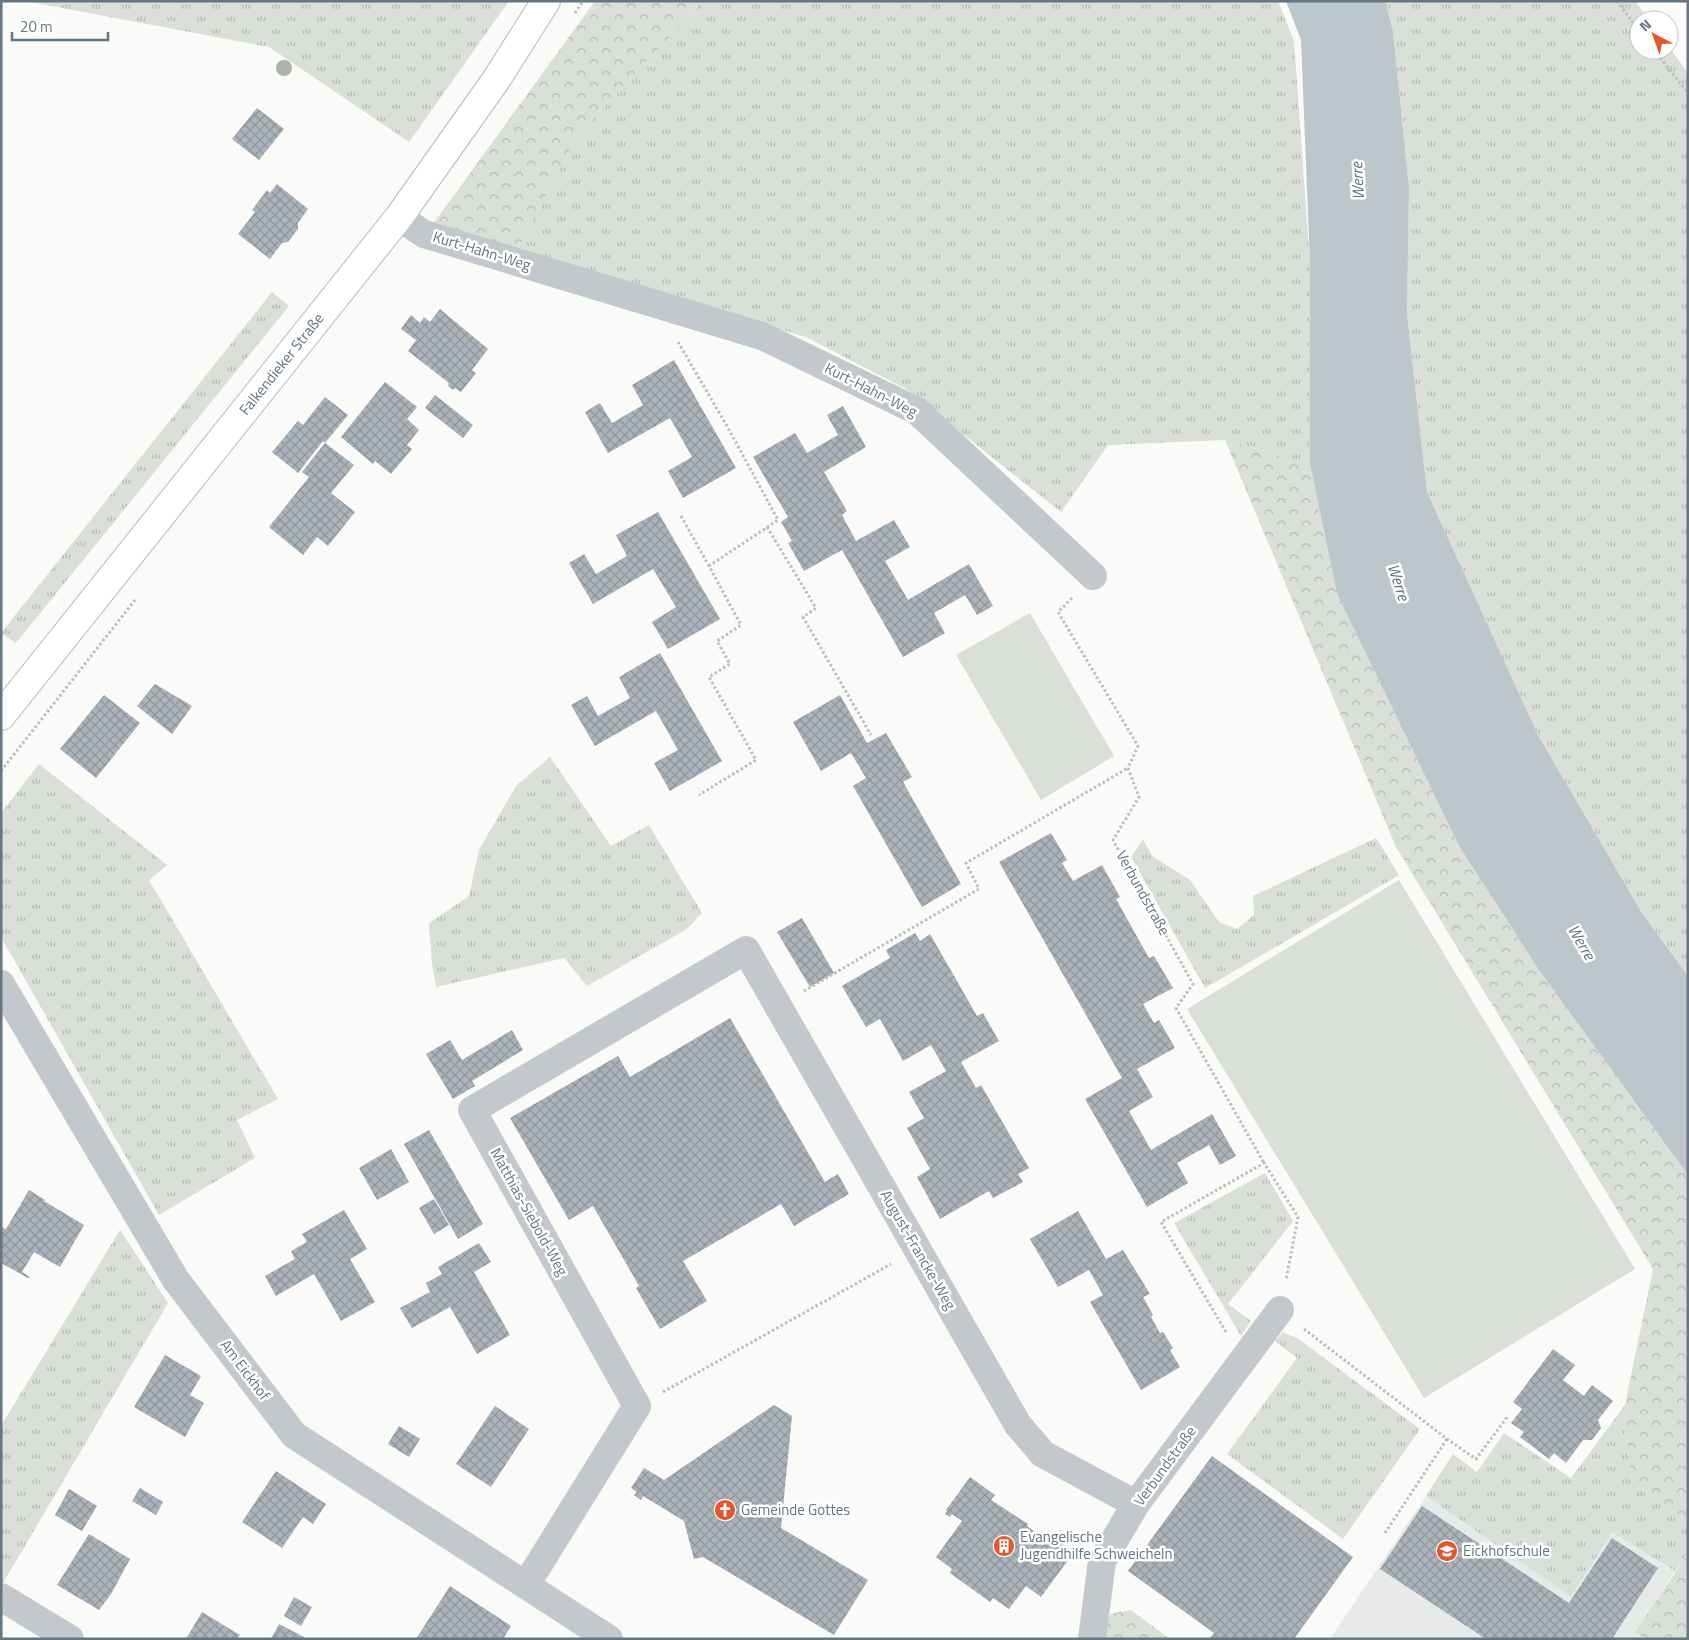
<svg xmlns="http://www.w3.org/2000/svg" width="1689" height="1640" font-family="'Titillium Web',sans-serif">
<defs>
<pattern id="grass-tufts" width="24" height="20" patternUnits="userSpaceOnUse" patternTransform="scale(1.25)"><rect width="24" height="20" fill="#dadfd7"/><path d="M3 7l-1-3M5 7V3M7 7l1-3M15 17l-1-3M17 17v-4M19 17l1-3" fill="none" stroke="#b4b9b4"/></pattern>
<pattern id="forest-crowns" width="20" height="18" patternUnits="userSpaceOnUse" patternTransform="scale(1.25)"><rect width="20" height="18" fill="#dadfd7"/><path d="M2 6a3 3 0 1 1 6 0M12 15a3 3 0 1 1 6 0" fill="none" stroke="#b4b9b4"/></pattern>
<pattern id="building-cross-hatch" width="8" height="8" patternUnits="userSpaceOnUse" patternTransform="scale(1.25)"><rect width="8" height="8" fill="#aab3b9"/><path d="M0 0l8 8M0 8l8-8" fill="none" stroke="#8e969c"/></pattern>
</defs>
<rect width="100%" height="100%" fill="#fafaf8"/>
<!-- built -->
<path fill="#e8e9e9" d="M 1426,1496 L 1571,1597 L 1612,1531 L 1675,1571 L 1635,1632 L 1646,1639 L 1330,1639 Z"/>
<!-- grass -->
<path fill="url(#grass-tufts)" d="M 25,1 L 509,1 L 409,142 L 269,47 Z
M 703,1 L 1278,1 L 1294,41 L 1310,263 L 1310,464 L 1225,440 L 1108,445 L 1061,512 L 906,389 L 806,337 L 515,255 L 577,136 Z
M 1385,1 L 1635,1 L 1649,20 L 1639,20 L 1639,50 L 1669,50 L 1669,47 L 1688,73 L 1688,976 L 1642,913 L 1538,735 L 1427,492 L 1407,314 L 1409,188 L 1393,31 Z
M 272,292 L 289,306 L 16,643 L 1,633 Z
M 550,757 L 611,846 L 649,825 L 702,913 L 687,929 L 587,986 L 564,958 L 436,987 L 432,963 L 429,923 L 469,896 L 479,850 L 516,786 Z
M 39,764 L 167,865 L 149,880 L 278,1099 L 237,1120 L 255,1158 L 159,1215 L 1,937 L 1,813 Z
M 1376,838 L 1399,875 L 1205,988 L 1131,857 L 1143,839 L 1152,856 L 1190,880 L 1219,922 L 1237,929 L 1254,915 L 1253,896 Z
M 1265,1173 L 1293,1221 L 1228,1304 L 1251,1321 L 1241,1336 L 1174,1223 Z
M 120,1230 L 168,1303 L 3,1583 L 1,1582 L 1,1426 Z
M 1283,1332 L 1297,1338 L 1420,1429 L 1343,1539 L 1227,1454 L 1297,1358 L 1275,1341 Z
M 1625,1405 L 1625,1425 L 1632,1481 L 1688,1522 L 1688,1553 L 1675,1571 L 1612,1532 L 1571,1597 L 1426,1496 L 1453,1454 L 1477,1472 L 1504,1433 L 1571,1478 Z"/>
<!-- forest -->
<path fill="url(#forest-crowns)" d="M 595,1 L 703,1 L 577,136 L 515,255 L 428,231 Z
M 1225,440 L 1310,464 L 1337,594 L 1459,846 L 1539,970 L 1688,1175 L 1688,1522 L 1632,1481 L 1625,1425 L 1625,1405 L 1653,1269 L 1396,847 Z
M 1688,1553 L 1688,1639 L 1646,1639 L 1635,1632 Z
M 1131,1610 L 1170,1639 L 1105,1639 L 1110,1614 Z"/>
<!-- pitch -->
<path fill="#dadfd7" d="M 1030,613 L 1114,756 L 1041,800 L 956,655 Z
M 1399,880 L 1635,1269 L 1424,1398 L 1187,1009 Z"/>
<!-- water -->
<path fill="#bbc7cb" d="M 1286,1 L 1385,1 L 1393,31 L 1409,188 L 1407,314 L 1427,492 L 1538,735 L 1642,913 L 1688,976 L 1688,1175 L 1539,970 L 1459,846 L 1337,594 L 1310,464 L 1310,263 L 1301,40 Z"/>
<!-- building -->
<path fill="url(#building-cross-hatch)" d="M 257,108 L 284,129 L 259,160 L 232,139 Z
M 277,184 L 308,209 L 298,223 L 298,229 L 288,242 L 282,243 L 270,259 L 238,234 L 255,212 L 252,210 L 267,190 L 270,193 Z
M 440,309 L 488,349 L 472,370 L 476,373 L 461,392 L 455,388 L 453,390 L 448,386 L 449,383 L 408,351 L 416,340 L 401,329 L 411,315 L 420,323 L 424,317 L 430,322 Z
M 674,360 L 736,468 L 683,498 L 668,471 L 692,457 L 670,418 L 608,453 L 585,412 L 600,403 L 612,423 L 643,405 L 632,385 Z
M 385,382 L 417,407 L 407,419 L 419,430 L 407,445 L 412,449 L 391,474 L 375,461 L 373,464 L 341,437 Z
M 435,395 L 473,425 L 463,438 L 425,408 Z
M 325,397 L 348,415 L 325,443 L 323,441 L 298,473 L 272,452 L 298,421 L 303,425 Z
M 843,406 L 866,447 L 824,472 L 847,511 L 842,515 L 856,541 L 894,520 L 910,547 L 885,561 L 908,600 L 969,564 L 993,606 L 977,615 L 965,595 L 934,613 L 945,633 L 903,657 L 842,550 L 804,571 L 788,543 L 792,541 L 781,522 L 788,517 L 753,457 L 795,433 L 807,453 L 838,435 L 827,415 Z
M 325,443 L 354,465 L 331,493 L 355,512 L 328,546 L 317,537 L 303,555 L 269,527 L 309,477 L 302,472 Z
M 658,512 L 720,619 L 668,649 L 652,622 L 676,607 L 653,569 L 593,604 L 569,563 L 584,554 L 596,574 L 627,556 L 616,535 Z
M 660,653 L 722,761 L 670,791 L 654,763 L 678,750 L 656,711 L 595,746 L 571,705 L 587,696 L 598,716 L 630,698 L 619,677 Z
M 155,684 L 192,706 L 172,734 L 137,706 Z
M 104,695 L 140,723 L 96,778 L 60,749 Z
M 840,695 L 867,743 L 886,733 L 912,777 L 903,782 L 961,884 L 922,907 L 853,786 L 866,778 L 851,753 L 821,771 L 793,722 Z
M 1051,833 L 1067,860 L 1062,863 L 1073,881 L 1102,865 L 1120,897 L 1116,899 L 1149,958 L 1154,956 L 1173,988 L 1143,1004 L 1154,1023 L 1159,1020 L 1175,1048 L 1137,1069 L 1153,1097 L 1129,1111 L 1151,1150 L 1212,1114 L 1236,1156 L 1220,1165 L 1209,1145 L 1177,1163 L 1188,1183 L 1147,1207 L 1085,1099 L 1122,1078 L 999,862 Z
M 802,918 L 834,973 L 810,987 L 777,932 Z
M 915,933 L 920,941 L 930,934 L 977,1016 L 983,1013 L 999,1041 L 961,1062 L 976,1088 L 981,1085 L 1029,1168 L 1018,1174 L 1023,1182 L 993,1198 L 989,1191 L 940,1219 L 917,1177 L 930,1169 L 907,1128 L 924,1118 L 909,1092 L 946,1071 L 931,1045 L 903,1061 L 880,1019 L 866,1027 L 842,986 L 890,958 L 886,950 Z
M 730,1018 L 825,1182 L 838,1174 L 849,1194 L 794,1226 L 781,1204 L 683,1261 L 707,1301 L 660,1329 L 636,1288 L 639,1286 L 593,1206 L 569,1220 L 510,1118 L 618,1056 L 630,1077 Z
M 512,1030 L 523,1050 L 472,1081 L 475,1086 L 453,1099 L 426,1054 L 450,1040 L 462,1060 Z
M 429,1130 L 483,1224 L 458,1239 L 404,1144 Z
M 391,1149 L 409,1182 L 377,1200 L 359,1168 Z
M 29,1190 L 45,1200 L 44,1201 L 84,1225 L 60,1267 L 34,1252 L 22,1272 L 30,1277 L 28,1278 L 1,1263 L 1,1227 L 6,1229 Z
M 434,1199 L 449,1225 L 434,1234 L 419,1208 Z
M 344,1210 L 367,1249 L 350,1259 L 375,1302 L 341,1321 L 314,1274 L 276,1296 L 265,1276 L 295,1259 L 291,1251 L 307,1242 L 302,1234 Z
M 1078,1211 L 1106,1259 L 1123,1250 L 1150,1294 L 1143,1297 L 1153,1315 L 1151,1317 L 1160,1333 L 1163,1332 L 1173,1348 L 1170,1350 L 1180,1367 L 1141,1390 L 1090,1302 L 1103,1295 L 1089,1270 L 1058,1287 L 1030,1239 Z
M 479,1243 L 491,1262 L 474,1272 L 510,1335 L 477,1354 L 450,1307 L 412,1328 L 400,1308 L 430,1292 L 426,1283 L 442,1274 L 438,1267 Z
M 1553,1349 L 1575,1365 L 1563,1380 L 1584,1396 L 1592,1385 L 1613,1401 L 1598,1420 L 1601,1428 L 1592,1440 L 1583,1440 L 1566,1463 L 1554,1453 L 1549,1459 L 1520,1437 L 1524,1432 L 1511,1423 L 1522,1409 L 1513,1402 Z
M 165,1355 L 201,1376 L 190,1395 L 204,1403 L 185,1437 L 134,1407 Z
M 774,1405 L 792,1416 L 781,1528 L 868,1580 L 834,1635 L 703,1557 L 694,1559 L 684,1521 L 643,1496 L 641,1500 L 634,1495 L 637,1492 L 631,1488 L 644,1468 L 664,1480 Z
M 495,1406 L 529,1429 L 491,1487 L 456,1464 Z
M 399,1426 L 420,1439 L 409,1457 L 388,1444 Z
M 1212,1456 L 1353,1557 L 1294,1639 L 1209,1639 L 1214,1633 L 1128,1571 Z
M 276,1471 L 326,1504 L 313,1524 L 303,1517 L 282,1548 L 242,1522 Z
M 970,1477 L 995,1495 L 991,1500 L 1028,1524 L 1027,1526 L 1044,1539 L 1048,1534 L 1074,1552 L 1041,1597 L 1026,1586 L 1009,1609 L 993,1598 L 990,1602 L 950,1573 L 952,1569 L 936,1557 L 962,1521 L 952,1514 L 950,1517 L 945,1514 L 947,1511 L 946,1510 Z
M 140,1488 L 163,1502 L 156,1515 L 132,1501 Z
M 69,1489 L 97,1506 L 82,1531 L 55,1515 Z
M 1422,1506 L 1569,1603 L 1612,1538 L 1658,1568 L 1612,1639 L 1486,1639 L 1380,1569 Z
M 89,1534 L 130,1559 L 111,1594 L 99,1610 L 57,1585 Z
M 450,1586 L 511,1626 L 503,1639 L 416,1639 Z
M 294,1597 L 312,1607 L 301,1626 L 284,1616 Z
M 202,1612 L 240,1635 L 237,1639 L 186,1639 Z
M 279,1624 L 304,1637 L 303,1639 L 271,1639 Z"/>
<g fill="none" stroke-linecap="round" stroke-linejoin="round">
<!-- secondary casing -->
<g stroke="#b3babf" stroke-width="30">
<g id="secondary">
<path id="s1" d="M 1,716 L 399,217 L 496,80 L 546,1"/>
</g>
</g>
<!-- path -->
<path stroke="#bbbfc2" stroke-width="3" stroke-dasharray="2.5 2.5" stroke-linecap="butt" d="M 1617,1 L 1639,31
M 575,13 L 583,1
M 1654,50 L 1688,93
M 678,342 L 727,426 L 778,520 L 709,566 L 741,625 L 717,641 L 730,664 L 709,677 L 756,760 L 699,795
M 681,516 L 709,566
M 767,527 L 816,608 L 803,617 L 871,735
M 1072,598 L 1058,612 L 1138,746 L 1128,768 L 1139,797 L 1113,840 L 1193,984 L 1176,1008 L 1264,1163
M 1,771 L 135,600
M 804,991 L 979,889 L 966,863 L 1128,768
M 1304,1329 L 1447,1439 L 1476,1459 L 1508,1416
M 1226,1332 L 1161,1222 L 1264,1163 L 1298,1217 L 1286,1280
M 663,1392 L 891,1264
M 1385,1533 L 1447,1439"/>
<!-- street -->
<path stroke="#c3c8cc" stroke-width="28" d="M 399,217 L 424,234 L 762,336 L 917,411 L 1093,576
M 1,984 L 176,1280 L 294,1435 L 609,1639
M 526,1585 L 637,1406 L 472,1110 L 746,950 L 1018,1425 L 1043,1454 L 1136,1504
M 1,1597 L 70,1639
M 1092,1639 L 1102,1561 L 1136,1504 L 1280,1310"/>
<!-- secondary -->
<use href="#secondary" stroke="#fff" stroke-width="28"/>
</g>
<!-- trees -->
<circle fill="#aab4a7" cx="284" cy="68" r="8"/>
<!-- icons -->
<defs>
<g id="church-disc" transform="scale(1.125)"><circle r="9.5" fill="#e4572e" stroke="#fff"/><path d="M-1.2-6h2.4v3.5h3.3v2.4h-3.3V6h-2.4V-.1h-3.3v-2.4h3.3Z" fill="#fff"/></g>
<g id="building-disc" transform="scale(1.125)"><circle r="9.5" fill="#e4572e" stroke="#fff"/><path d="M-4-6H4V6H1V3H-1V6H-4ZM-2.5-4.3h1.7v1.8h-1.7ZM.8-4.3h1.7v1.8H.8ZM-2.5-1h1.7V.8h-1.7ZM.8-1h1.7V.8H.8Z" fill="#fff"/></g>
<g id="school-disc" transform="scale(1.125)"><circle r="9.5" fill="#e4572e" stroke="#fff"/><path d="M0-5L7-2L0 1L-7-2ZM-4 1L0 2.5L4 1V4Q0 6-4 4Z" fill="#fff"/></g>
</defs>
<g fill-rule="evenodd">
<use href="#church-disc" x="725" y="1510"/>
<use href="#building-disc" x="1004" y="1546"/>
<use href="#school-disc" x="1447" y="1551"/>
</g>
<g text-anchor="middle" stroke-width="5" stroke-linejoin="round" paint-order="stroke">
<!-- street labels -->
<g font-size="15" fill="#657683" stroke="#fff">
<text transform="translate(482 251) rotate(17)" y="5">Kurt-Hahn-Weg</text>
<text dy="5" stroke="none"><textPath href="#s1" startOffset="450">Falkendieker Straße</textPath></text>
<text transform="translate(871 390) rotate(27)" y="5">Kurt-Hahn-Weg</text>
<text transform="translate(1143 893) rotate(61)" y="5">Verbundstraße</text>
<text transform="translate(529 1212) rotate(61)" y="5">Matthias-Siebold-Weg</text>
<text transform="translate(918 1250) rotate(60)" y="5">August-Francke-Weg</text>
<text transform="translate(245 1370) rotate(53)" y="5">Am Eickhof</text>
<text transform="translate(1165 1466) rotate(-54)" y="5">Verbundstraße</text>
</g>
<!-- poi labels -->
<g font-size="15" fill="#657683" stroke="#fff" text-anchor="start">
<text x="741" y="1515">Gemeinde Gottes</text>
<text x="1020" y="1542">Evangelische<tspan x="1020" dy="17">Jugendhilfe Schweicheln</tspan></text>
<text x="1463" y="1556">Eickhofschule</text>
</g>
<!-- water labels -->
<g font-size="16" font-style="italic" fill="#60757c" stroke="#fff">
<text transform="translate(1357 181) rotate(-93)" y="6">Werre</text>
<text transform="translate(1399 582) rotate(72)" y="6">Werre</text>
<text transform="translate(1582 942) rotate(60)" y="6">Werre</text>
</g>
</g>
<!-- border -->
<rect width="1689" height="1640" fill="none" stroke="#657683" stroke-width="5"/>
<!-- north arrow -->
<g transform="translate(1654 35) rotate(319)"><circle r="24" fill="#ffffff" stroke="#c1c8cd"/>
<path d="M0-4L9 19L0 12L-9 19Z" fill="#e4572e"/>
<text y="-8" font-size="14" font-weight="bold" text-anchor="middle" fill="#657683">N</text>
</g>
<!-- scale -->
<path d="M12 32v8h96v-8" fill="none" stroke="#657683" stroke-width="2.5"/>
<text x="20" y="32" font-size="15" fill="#657683" stroke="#ffffff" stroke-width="4" paint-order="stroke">20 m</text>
</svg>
